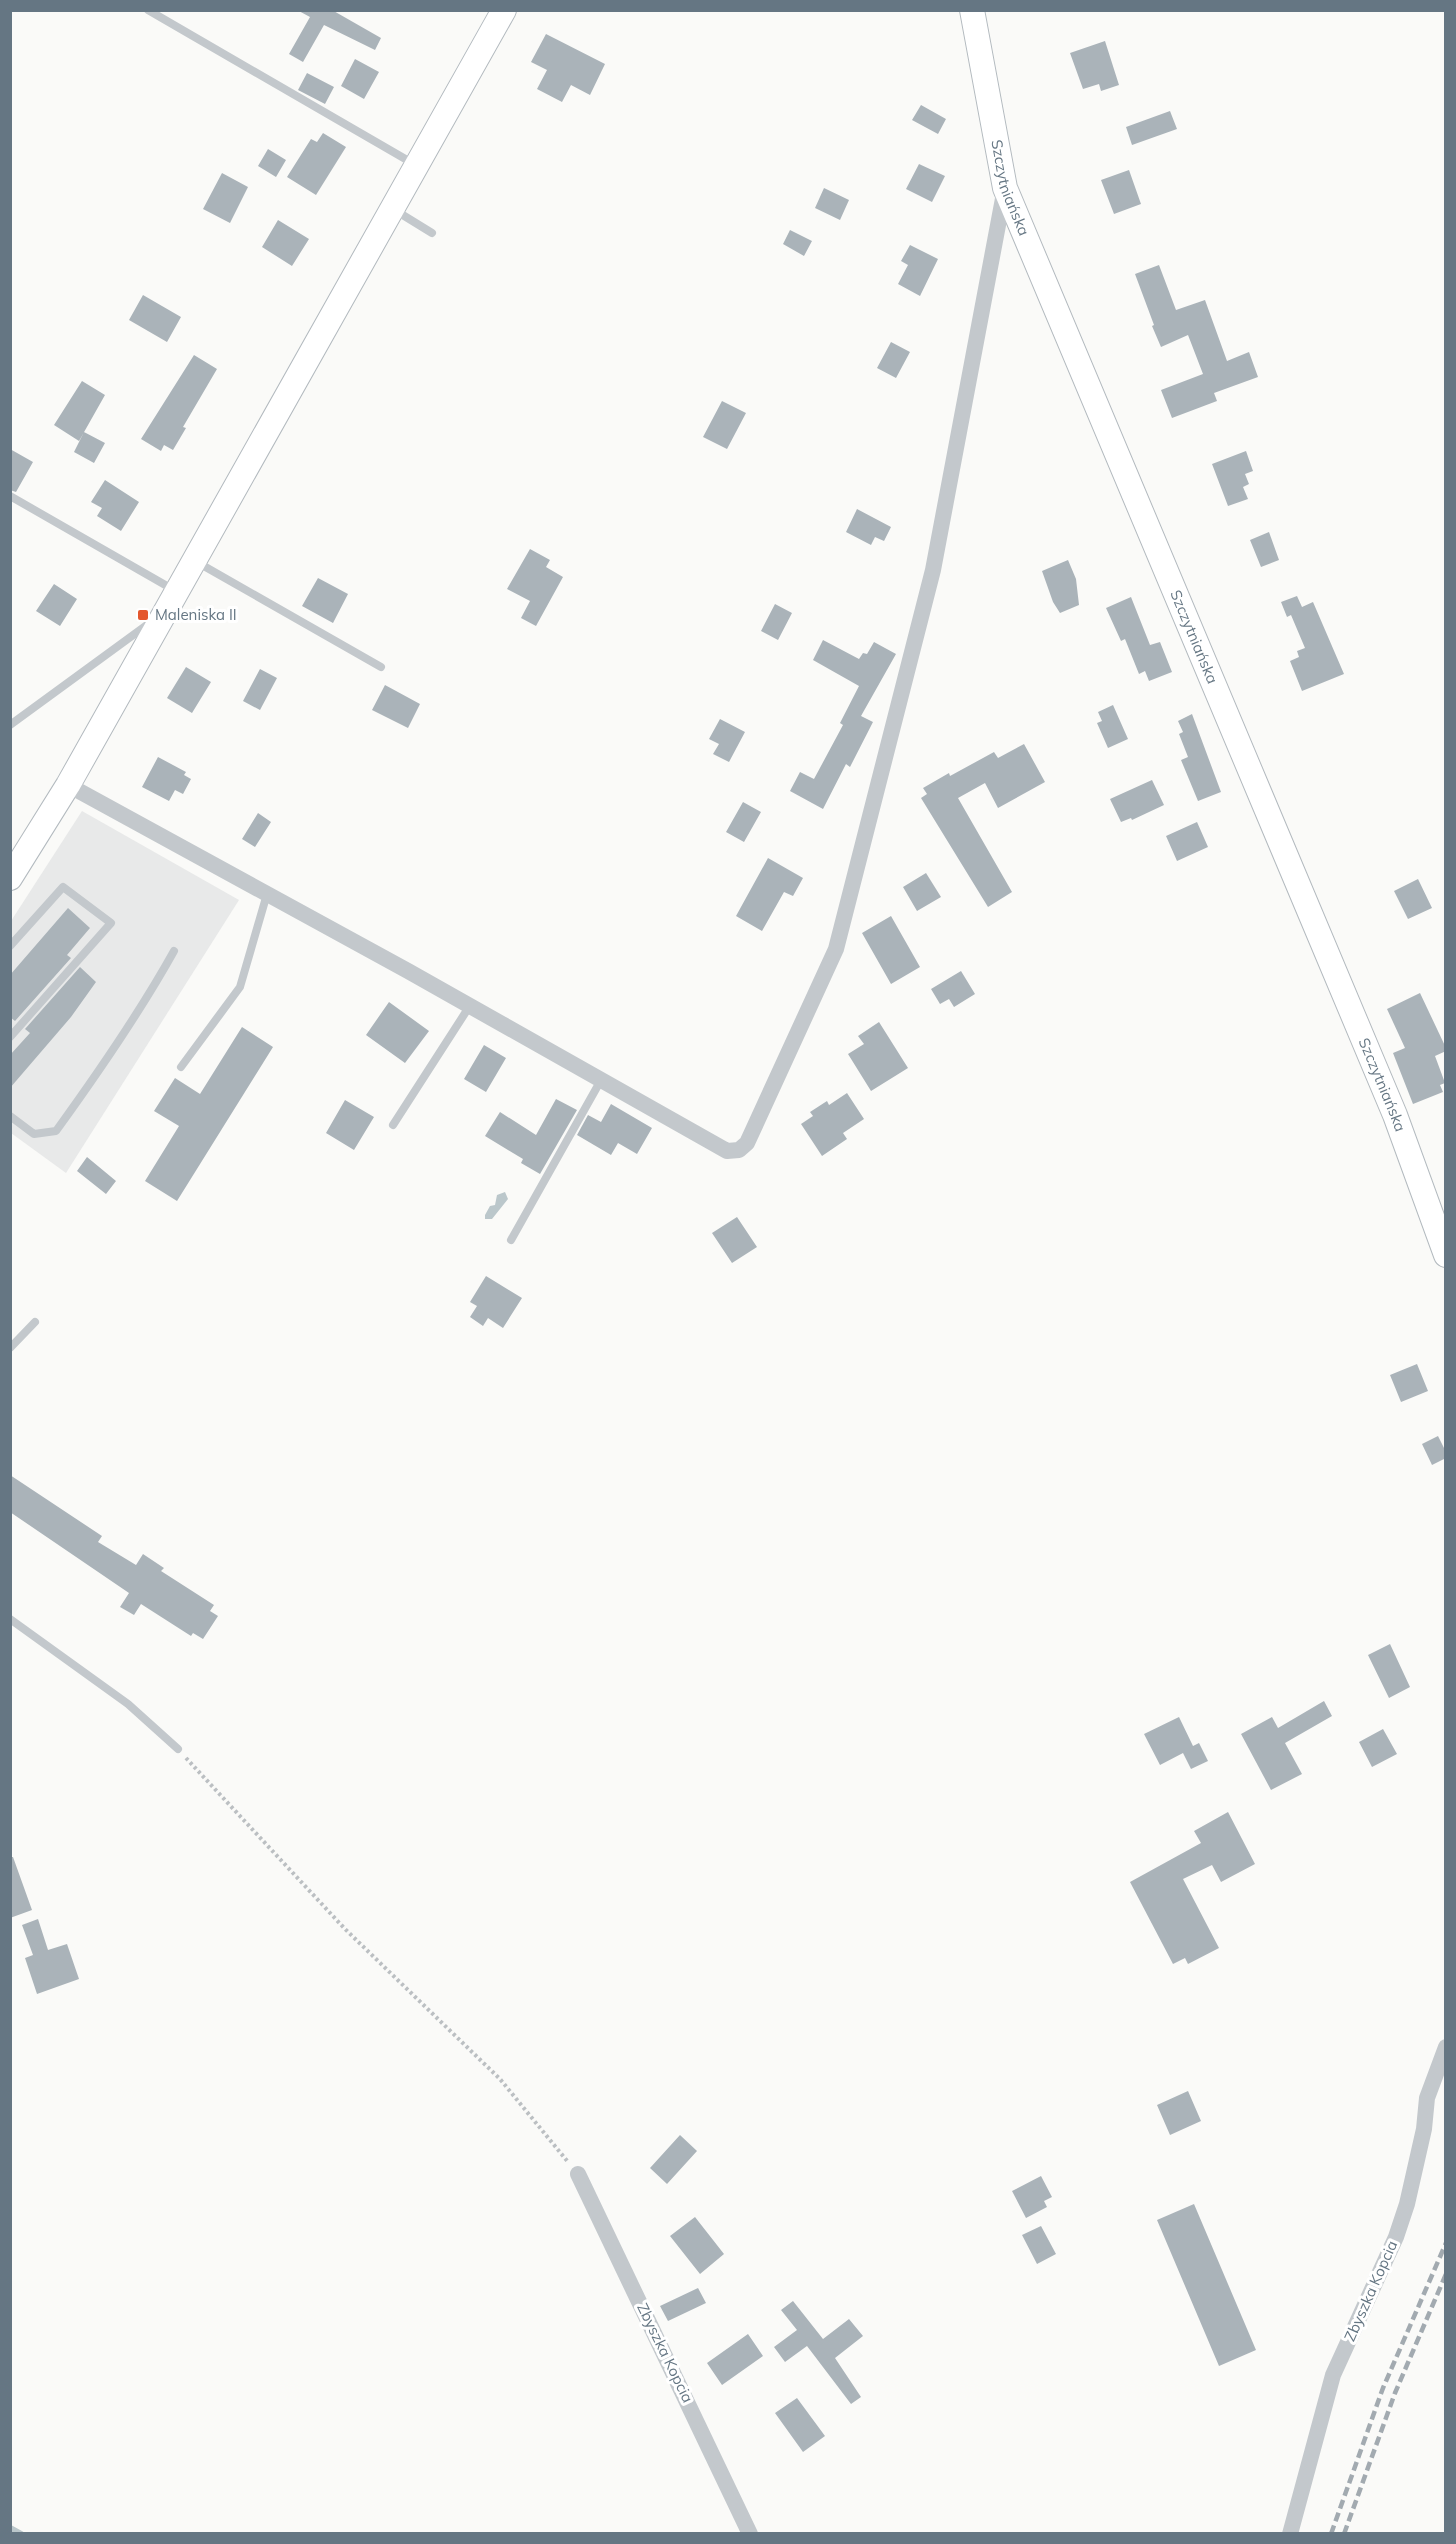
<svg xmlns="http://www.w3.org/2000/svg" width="1456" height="2544" font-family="Mulish,sans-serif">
<rect width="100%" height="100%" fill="#fafaf8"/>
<!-- built -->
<path fill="#e8e9e9" d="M 82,811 L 239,900 L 66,1173 L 11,1133 L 11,921 Z"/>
<!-- water -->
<path fill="#bbc7cb" d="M 505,1192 L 508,1199 L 492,1219 L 485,1219 L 485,1215 L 490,1206 L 495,1205 L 497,1195 Z"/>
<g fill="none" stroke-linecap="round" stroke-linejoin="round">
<!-- stream -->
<path stroke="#bbc7cb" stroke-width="6" d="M 10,2528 L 21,2534"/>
</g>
<!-- building -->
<path fill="#aab3b9" d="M 297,10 L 332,10 L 381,38 L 375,50 L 324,25 L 303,62 L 289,54 L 310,17 Z
M 546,34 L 605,64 L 590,95 L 571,85 L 562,102 L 537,89 L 547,70 L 531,62 Z
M 1105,41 L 1119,85 L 1101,91 L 1099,84 L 1083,89 L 1070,53 Z
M 355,59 L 379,72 L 364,99 L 341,86 Z
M 307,73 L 334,87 L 325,104 L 298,90 Z
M 921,105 L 946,119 L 938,134 L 912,120 Z
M 1170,111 L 1177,129 L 1132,145 L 1126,127 Z
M 323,133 L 346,147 L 316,195 L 287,177 L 311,139 L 317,142 Z
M 268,149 L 286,160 L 276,177 L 258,166 Z
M 919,164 L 945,176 L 932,202 L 906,189 Z
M 1129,170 L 1141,204 L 1114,214 L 1101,180 Z
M 222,173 L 248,187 L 230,223 L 203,209 Z
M 824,188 L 849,200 L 840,220 L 815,208 Z
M 278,220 L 309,239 L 292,266 L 262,247 Z
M 790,230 L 812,241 L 804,256 L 783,244 Z
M 910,245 L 938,259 L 920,296 L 898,284 L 908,265 L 901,261 Z
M 1159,265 L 1176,310 L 1205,300 L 1227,361 L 1249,352 L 1258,377 L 1214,393 L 1217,401 L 1172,418 L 1161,390 L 1203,374 L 1188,335 L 1161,347 L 1152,326 L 1154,325 L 1135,274 Z
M 143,295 L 181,317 L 167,342 L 129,320 Z
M 891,342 L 910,352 L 896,378 L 877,368 Z
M 194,355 L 217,369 L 183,427 L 186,428 L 173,450 L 164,445 L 161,451 L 141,439 Z
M 82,381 L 105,395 L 79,441 L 54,425 Z
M 722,401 L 746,413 L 727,449 L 703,437 Z
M 84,432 L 105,443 L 94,463 L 74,452 Z
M 10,449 L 33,462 L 16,492 L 10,490 Z
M 1246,451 L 1253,471 L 1245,474 L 1249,484 L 1243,487 L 1248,499 L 1228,506 L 1212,464 Z
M 105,480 L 139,502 L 121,531 L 97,516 L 102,508 L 91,502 Z
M 857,509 L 891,527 L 884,541 L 875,537 L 871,545 L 846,532 Z
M 1269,532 L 1279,560 L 1261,567 L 1250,540 Z
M 530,549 L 550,560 L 546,567 L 563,577 L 536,626 L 521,618 L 530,601 L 507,589 Z
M 1068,560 L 1076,579 L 1079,605 L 1060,613 L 1053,602 L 1042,571 Z
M 318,578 L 348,594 L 333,623 L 302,606 Z
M 54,584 L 77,599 L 60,626 L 36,611 Z
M 1297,596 L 1302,607 L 1313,602 L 1344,674 L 1302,691 L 1290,661 L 1299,657 L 1297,651 L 1305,648 L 1291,615 L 1287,617 L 1281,602 Z
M 1131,597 L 1150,645 L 1160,642 L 1172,672 L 1149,681 L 1145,671 L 1139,674 L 1125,639 L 1121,641 L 1106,608 Z
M 775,604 L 792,613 L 778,640 L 761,631 Z
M 823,640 L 859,659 L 863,653 L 867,654 L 874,642 L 896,654 L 861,716 L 873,722 L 850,767 L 846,764 L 823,809 L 790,791 L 800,772 L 814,779 L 843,725 L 840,723 L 859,686 L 813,660 Z
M 186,667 L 211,682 L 192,713 L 167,698 Z
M 260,669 L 277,678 L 260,710 L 243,701 Z
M 385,685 L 420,704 L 408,728 L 372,710 Z
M 1113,705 L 1128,739 L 1108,748 L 1097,723 L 1102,721 L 1098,712 Z
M 1192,714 L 1221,792 L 1198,801 L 1181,760 L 1188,757 L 1179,734 L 1183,732 L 1178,721 Z
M 720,719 L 745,732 L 729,762 L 713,754 L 719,744 L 709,739 Z
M 1024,744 L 1045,782 L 998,808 L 985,783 L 958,798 L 1012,892 L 988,907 L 921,798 L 927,794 L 923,788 L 949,773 L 950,776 L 994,752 L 998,758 Z
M 158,757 L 186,772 L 184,775 L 191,779 L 183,794 L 175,790 L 169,801 L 142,787 Z
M 1152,780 L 1164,805 L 1132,820 L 1131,818 L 1121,822 L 1110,799 Z
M 743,802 L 761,812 L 744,842 L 726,832 Z
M 258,813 L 271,822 L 255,847 L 242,839 Z
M 1197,822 L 1208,847 L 1177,861 L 1166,836 Z
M 768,858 L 803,878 L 793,896 L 784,892 L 762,931 L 736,916 Z
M 926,873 L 941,897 L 917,911 L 903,887 Z
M 1418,879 L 1432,908 L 1408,919 L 1394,891 Z
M 68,908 L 90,928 L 67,955 L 71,958 L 15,1021 L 10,1017 L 10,975 Z
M 891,916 L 920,967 L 891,984 L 862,933 Z
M 80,967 L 96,982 L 71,1017 L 10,1088 L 10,1055 L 30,1033 L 25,1029 Z
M 961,971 L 975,994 L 954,1007 L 949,999 L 940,1004 L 931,989 Z
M 1420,993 L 1446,1048 L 1446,1051 L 1435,1056 L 1445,1083 L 1440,1085 L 1443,1092 L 1413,1104 L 1393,1053 L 1405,1048 L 1387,1009 Z
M 389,1002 L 429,1031 L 405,1063 L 366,1035 Z
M 879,1022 L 908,1068 L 871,1091 L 848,1054 L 864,1044 L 858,1036 Z
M 242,1027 L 273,1047 L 177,1201 L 145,1181 L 179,1126 L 154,1111 L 175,1078 L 200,1094 Z
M 484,1045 L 506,1058 L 486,1092 L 464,1079 Z
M 847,1093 L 864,1119 L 843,1133 L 847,1139 L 822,1156 L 801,1124 L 813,1116 L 810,1112 L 827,1101 L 829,1105 Z
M 556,1099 L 577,1110 L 540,1174 L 521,1163 L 523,1159 L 485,1136 L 500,1112 L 536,1135 Z
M 345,1100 L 374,1117 L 354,1150 L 326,1133 Z
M 611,1104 L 652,1128 L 637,1154 L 618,1143 L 611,1155 L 577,1135 L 588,1115 L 601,1122 Z
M 87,1157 L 116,1181 L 106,1194 L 77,1171 Z
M 737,1217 L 757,1247 L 732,1263 L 712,1233 Z
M 486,1276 L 522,1298 L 503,1328 L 488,1318 L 483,1326 L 470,1317 L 477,1306 L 470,1302 Z
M 1417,1364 L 1428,1391 L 1401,1402 L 1390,1375 Z
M 1438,1436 L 1446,1452 L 1446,1458 L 1432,1465 L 1422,1444 Z
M 10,1475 L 102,1536 L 98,1542 L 136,1565 L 143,1554 L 164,1568 L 161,1571 L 214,1605 L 210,1611 L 218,1616 L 203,1639 L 193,1633 L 191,1636 L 141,1604 L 134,1615 L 120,1607 L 129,1593 L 10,1512 Z
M 1390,1644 L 1410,1687 L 1389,1698 L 1368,1655 Z
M 1324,1701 L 1332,1716 L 1285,1743 L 1302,1774 L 1271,1790 L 1241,1734 L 1272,1717 L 1278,1728 Z
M 1179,1717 L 1193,1746 L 1199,1743 L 1208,1761 L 1191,1769 L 1183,1753 L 1160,1765 L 1144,1734 Z
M 1383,1729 L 1397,1754 L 1372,1767 L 1359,1742 Z
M 1228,1812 L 1255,1864 L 1221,1882 L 1212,1865 L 1183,1879 L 1219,1948 L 1188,1964 L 1185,1958 L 1173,1964 L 1130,1882 L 1201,1843 L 1194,1831 Z
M 10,1857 L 13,1857 L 32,1910 L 10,1918 Z
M 38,1919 L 48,1950 L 67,1944 L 79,1979 L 37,1994 L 25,1958 L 33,1955 L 22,1925 Z
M 1188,2091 L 1201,2121 L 1170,2135 L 1157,2105 Z
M 680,2135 L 697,2151 L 667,2184 L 650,2168 Z
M 1041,2176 L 1052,2197 L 1044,2201 L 1047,2207 L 1026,2218 L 1012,2191 Z
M 1194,2204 L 1256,2350 L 1219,2366 L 1157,2220 Z
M 695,2217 L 724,2254 L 700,2274 L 670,2236 Z
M 1041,2226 L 1056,2254 L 1037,2264 L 1022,2235 Z
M 698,2288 L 706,2303 L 668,2321 L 660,2306 Z
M 793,2301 L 823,2339 L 849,2319 L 863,2336 L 835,2358 L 861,2397 L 851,2404 L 807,2346 L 785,2362 L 774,2347 L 797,2330 L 781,2310 Z
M 748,2334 L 763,2356 L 722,2385 L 707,2363 Z
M 797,2398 L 825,2436 L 803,2452 L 775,2413 Z"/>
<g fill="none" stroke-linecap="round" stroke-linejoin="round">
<!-- secondary casing -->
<g stroke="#b3babf" stroke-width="26">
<g id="secondary">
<path id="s1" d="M 972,10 L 1005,188 L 1395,1115 L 1446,1255"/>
<path d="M 10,878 L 68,785 L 504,10"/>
</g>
</g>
<!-- path -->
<path stroke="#bbbfc2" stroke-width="4" stroke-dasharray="3 3" stroke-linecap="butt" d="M 186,1758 L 345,1929 L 500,2079 L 568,2162"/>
<!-- lane -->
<path stroke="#c3c8cc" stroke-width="8" d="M 148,10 L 414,164
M 393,209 L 432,233
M 10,496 L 174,590
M 195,561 L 381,667
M 10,725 L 151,622
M 10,946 L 63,887 L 111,923 L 10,1037
M 181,1067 L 240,987 L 267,894
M 10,1116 L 34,1134 L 56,1131 C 98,1073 139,1014 174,951
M 393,1125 L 469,1007
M 511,1240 L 601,1080
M 10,1348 L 35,1322
M 10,1619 L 128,1704 L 178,1749"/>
<!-- street -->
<path stroke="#c3c8cc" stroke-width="16" d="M 68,785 L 408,971 L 727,1151 L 739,1150 L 747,1143 L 836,949 L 933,570 L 1005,188
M 578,2174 L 750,2534
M 1290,2534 L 1333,2375 L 1396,2237 L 1407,2204 L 1424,2129 L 1427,2098 L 1446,2047"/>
<!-- secondary -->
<use href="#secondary" stroke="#fff" stroke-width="24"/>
<!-- rail -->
<path stroke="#a2aab0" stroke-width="4.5" stroke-dasharray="9 4.5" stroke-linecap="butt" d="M 1331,2534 L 1383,2388 L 1446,2243
M 1344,2534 L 1395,2393 L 1446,2274"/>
</g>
<!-- markers -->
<rect fill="#e4572e" stroke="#fff" stroke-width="2" x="137" y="609" width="12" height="12" rx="3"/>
<g text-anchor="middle" stroke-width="6" stroke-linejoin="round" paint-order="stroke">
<!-- street labels -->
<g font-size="15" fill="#657683" stroke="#fff">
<text dy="5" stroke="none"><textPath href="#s1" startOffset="182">Szczytniańska</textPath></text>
<text dy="5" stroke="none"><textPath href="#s1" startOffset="668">Szczytniańska</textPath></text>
<text dy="5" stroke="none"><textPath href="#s1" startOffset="1154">Szczytniańska</textPath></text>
<text transform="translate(1371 2291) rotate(-66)" y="5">Zbyszka Kopcia</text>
<text transform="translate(665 2353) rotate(64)" y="5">Zbyszka Kopcia</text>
</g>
<!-- poi labels -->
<g font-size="15" fill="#657683" stroke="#fff" text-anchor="start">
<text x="155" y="620">Maleniska II</text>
</g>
</g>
<!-- border -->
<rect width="1456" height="2544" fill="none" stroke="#657683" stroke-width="24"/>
</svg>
